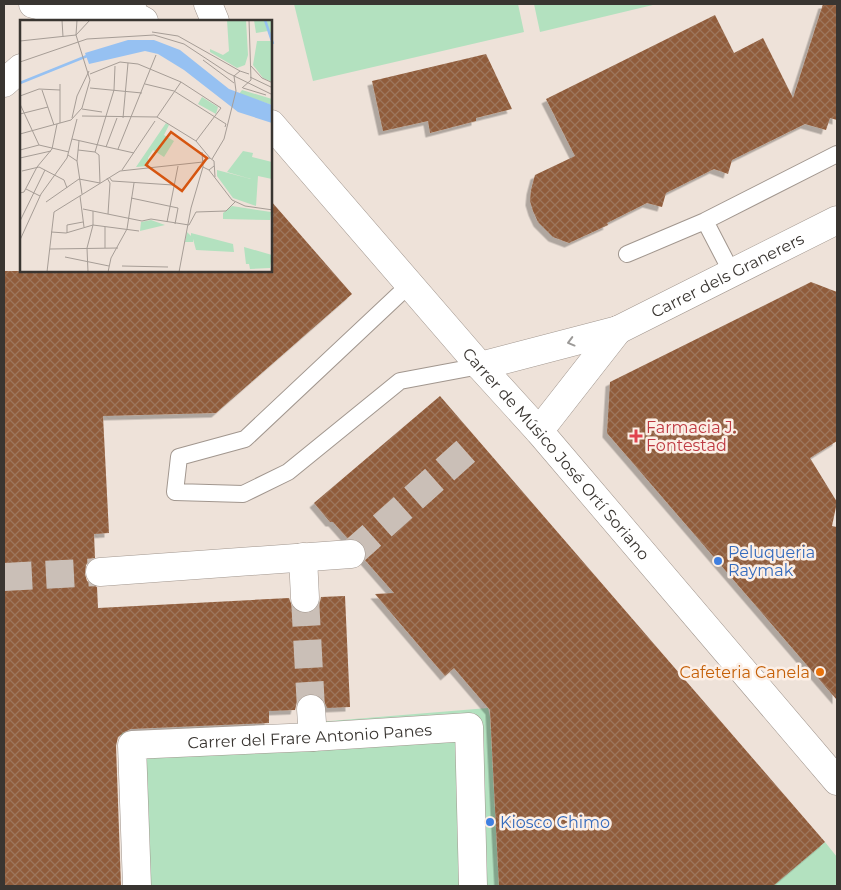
<svg xmlns="http://www.w3.org/2000/svg" width="841" height="890" font-family="Montserrat,sans-serif">
<defs>
<pattern id="building-cross-hatch" width="8" height="8" patternUnits="userSpaceOnUse" patternTransform="scale(1.25)"><rect width="8" height="8" fill="#905c3b"/><path d="M0 0l8 8M0 8l8-8" fill="none" stroke="#9d765c"/></pattern>
<filter id="shadow"><feDropShadow dx="-4.5" dy="4.5" stdDeviation="0" flood-color="#0004"/></filter>
</defs>
<rect width="100%" height="100%" fill="#eee2d9"/>
<!-- green -->
<path fill="#b3e1bf" d="M 294,4 L 518,4 L 524,32 L 313,81 Z
M 534,4 L 657,4 L 540,32 Z
M 488,708 L 490,717 L 499,886 L 129,886 L 121,733 L 269,726 Z
M 825,842 L 837,857 L 837,886 L 773,886 Z"/>
<!-- building -->
<path fill="url(#building-cross-hatch)" filter="url(#shadow)" d="M 823,4 L 837,4 L 837,120 L 830,118 L 826,130 L 805,124 L 732,160 L 728,174 L 714,169 L 666,193 L 662,207 L 647,203 L 607,223 L 608,225 L 569,243 L 553,237 L 538,222 L 533,211 L 530,201 L 531,190 L 535,175 L 575,156 L 546,99 L 715,15 L 734,53 L 763,38 L 793,98 Z
M 486,54 L 512,109 L 476,118 L 476,121 L 430,133 L 428,121 L 383,131 L 372,81 Z
M 271,201 L 352,294 L 216,413 L 103,416 L 109,533 L 94,534 L 95,558 L 91,559 L 86,565 L 85,574 L 87,581 L 97,587 L 98,608 L 289,598 L 292,606 L 297,612 L 306,614 L 313,611 L 319,606 L 321,597 L 345,596 L 350,707 L 327,708 L 324,701 L 318,695 L 309,694 L 303,696 L 297,702 L 295,710 L 269,711 L 269,723 L 131,729 L 124,732 L 118,737 L 116,746 L 121,886 L 4,886 L 4,271 L 271,271 Z
M 811,282 L 837,292 L 837,441 L 810,458 L 837,502 L 832,526 L 837,527 L 837,700 L 607,433 L 610,382 Z
M 440,396 L 825,842 L 773,886 L 499,886 L 490,710 L 454,668 L 445,676 L 375,594 L 394,593 L 365,560 L 366,552 L 364,545 L 357,540 L 348,539 L 333,522 L 330,522 L 314,503 Z"/>
<g fill="none" stroke-linecap="round" stroke-linejoin="round">
<!-- street-tunnel -->
<path stroke="#cabfb7" stroke-width="28" stroke-dasharray="28 14" stroke-linecap="butt" d="M 351,554 L 475,443
M 4,577 L 100,572
M 305,598 L 311,709"/>
<!-- lane casing -->
<g stroke="#a1968e" stroke-width="18">
<path id="lane" d="M 705,221 L 732,273
M 627,254 L 705,221 L 837,154
M 410,284 L 245,439 L 179,457 L 175,492 L 243,494 L 288,472 L 400,381 L 480,366"/>
</g>
<!-- street casing -->
<g stroke="#a1968e" stroke-width="29">
<g id="street">
<path d="M 208,4 L 215,21"/>
<path d="M 122,9 L 144,21"/>
<path id="s1" d="M 271,124 L 480,366 L 539,431 L 837,781"/>
<path id="s2" d="M 480,366 L 618,330 L 837,220"/>
<path d="M 539,431 L 618,330"/>
<path d="M 303,557 L 305,598"/>
<path d="M 100,572 L 351,554"/>
<path d="M 311,709 L 313,737"/>
<path id="s3" d="M 137,886 L 132,745 L 313,737 L 469,727 L 473,886"/>
</g>
</g>
<!-- secondary casing -->
<g stroke="#a1968e" stroke-width="29">
<path id="secondary" d="M 33,4 L 82,16 L 122,9 L 132,4
M 4,83 L 21,68"/>
</g>
<!-- lane -->
<use href="#lane" stroke="#fff" stroke-width="16"/>
<!-- street -->
<use href="#street" stroke="#fff" stroke-width="28"/>
<!-- secondary -->
<use href="#secondary" stroke="#fff" stroke-width="28"/>
</g>
<!-- one-way arrows -->
<defs><path id="oneway-chevron" d="M-2-3.5L2.5 0L-2 3.5" fill="none" stroke-width="1.6" stroke-linecap="round" stroke-linejoin="round" transform="scale(1.25)"/></defs>
<use stroke="#9c9a98" href="#oneway-chevron" transform="translate(571 342) rotate(165)"/>
<!-- markers -->
<path fill="#e0444e" stroke="#fcefe6" stroke-width="2" d="M633.5 428.5h5v5h5v5h-5v5h-5v-5h-5v-5h5z"/>
<g fill="#3f7fe0" stroke="#fcefe6" stroke-width="2">
<circle cx="718" cy="561" r="5"/>
<circle cx="490" cy="822" r="5"/>
</g>
<circle fill="#e8710a" stroke="#fcefe6" stroke-width="2" cx="820" cy="672" r="5"/>
<g text-anchor="middle" stroke-width="5" stroke-linejoin="round" paint-order="stroke">
<!-- street labels -->
<g font-size="16" fill="#393531" stroke="#fcefe6">
<text dy="6" stroke="none"><textPath href="#s2" startOffset="265">Carrer dels Granerers</textPath></text>
<text dy="6" stroke="none"><textPath href="#s1" startOffset="436">Carrer de Músico José Ortí Soriano</textPath></text>
<text dy="6" stroke="none"><textPath href="#s3" startOffset="319">Carrer del Frare Antonio Panes</textPath></text>
</g>
<!-- health labels -->
<g font-size="16" fill="#be3a42" stroke="#fcefe6" text-anchor="start">
<text x="646" y="433">Farmacia J.<tspan x="646" dy="18">Fontestad</tspan></text>
</g>
<!-- shop labels -->
<g font-size="16" fill="#366cbe" stroke="#fcefe6" text-anchor="start">
<text x="728" y="558">Peluqueria<tspan x="728" dy="18">Raymak</tspan></text>
<text x="500" y="828">Kiosco Chimo</text>
</g>
<!-- food labels -->
<g font-size="16" fill="#c56008" stroke="#fcefe6" text-anchor="end">
<text x="810" y="678">Cafeteria Canela</text>
</g>
</g>
<!-- overview -->
<g transform="translate(20 20)">
<rect width="252" height="252" fill="#eee2d9"/>
<path d="M 207,0 L 226,0 L 228,35 L 225,45 L 217,48 L 190,32 L 190,29 L 203,35 L 209,31 ZM 234,0 L 252,0 L 252,62 L 243,58 L 233,45 L 237,21 L 251,21 L 248,11 L 236,13 ZM 222,70 L 252,79 L 252,85 L 219,74 ZM 182,77 L 198,87 L 196,94 L 178,84 ZM 146,103 L 149,105 L 144,115 L 154,121 L 144,137 L 133,130 L 128,138 L 129,146 L 116,147 ZM 223,131 L 233,133 L 232,137 L 252,142 L 252,159 L 238,156 L 236,186 L 213,178 L 197,156 L 197,150 L 231,159 L 207,152 ZM 212,186 L 251,192 L 250,200 L 203,199 L 203,193 ZM 131,200 L 145,205 L 120,211 L 121,202 ZM 167,212 L 171,216 L 171,213 L 213,224 L 214,232 L 176,230 L 173,219 L 173,222 L 165,222 ZM 224,227 L 252,235 L 250,248 L 230,249 L 229,244 L 226,244 Z" fill="#b3e1bf"/>
<path d="M 108,20 L 134,20 L 160,30 L 209,69 L 252,85 L 252,103 L 218,92 L 164,50 L 138,34 L 125,31 L 69,44 L 65,33 Z" fill="#96c1f2"/>
<path fill="none" stroke="#96c1f2" stroke-width="2.5" d="M 245,0 L 253,24M 0,63 L 67,36"/>
<path fill="none" stroke="#a69d96" stroke-width="1" d="M 42,0 L 43,17M 132,12 L 158,16 L 220,51M 0,21 L 56,15 L 70,0M 183,40 L 214,63M 0,42 L 67,19 L 134,15 L 164,24 L 208,53 L 253,75M 230,45 L 242,58 L 253,63M 70,54 L 100,42 L 118,44 L 161,62 L 201,88 L 176,121M 230,57 L 253,68M 40,64 L 40,103M 125,64 L 154,71 L 206,104 L 205,107M 70,68 L 122,73M 222,68 L 231,60 L 229,0M 223,68 L 246,75M 22,70 L 34,105M 0,76 L 19,69 L 40,70M 0,84 L 19,125M 62,89 L 82,92M 0,94 L 28,87M 62,96 L 137,97 L 176,121 L 190,138M 137,97 L 161,62M 52,98 L 57,76 L 69,51M 103,98 L 108,43M 51,100 L 62,88 L 70,60 L 56,15 L 57,0M 0,114 L 51,100M 52,119 L 114,133M 86,127 L 97,98M 98,129 L 136,35M 0,130 L 19,125 L 49,132M 58,130 L 75,132M 182,132 L 183,147 L 189,150 L 194,146M 48,135 L 57,141 L 62,174M 0,138 L 31,131M 192,139 L 204,119 L 216,71 L 214,56 L 220,51 L 229,54M 57,141 L 59,121M 183,141 L 190,138 L 194,141 L 195,157M 102,150 L 135,101M 189,150 L 212,180 L 225,186 L 253,190M 2,151 L 19,147 L 44,160 L 47,168M 89,157 L 92,161 L 153,165M 87,158 L 90,163 L 88,194M 6,169 L 20,176M 0,173 L 4,172 L 17,147 L 32,129 L 37,104M 60,176 L 64,207M 111,178 L 158,188 L 155,204M 26,182 L 59,159 L 80,163 L 79,135 L 75,132 L 94,70 L 95,46M 63,189 L 122,201 L 131,199 L 169,205 L 176,192 L 206,191 L 215,182M 0,201 L 25,150M 147,202 L 158,146M 31,212 L 46,213 L 73,205 L 119,211M 47,213 L 47,205 L 63,202M 0,220 L 21,174 L 47,138 L 57,99M 85,228 L 85,207M 30,229 L 98,228M 45,237 L 89,246M 102,246 L 148,247M 27,252 L 34,192 L 100,151 L 183,142M 68,252 L 67,228 L 73,205 L 73,191M 88,252 L 91,238 L 107,209 L 114,163M 159,252 L 171,188 L 183,147"/>
<path fill="#d65510" fill-opacity="0.15" stroke="#d65510" stroke-width="2.5" d="M 151,112 L 187,138 L 162,171 L 126,145 Z"/>
<rect width="252" height="252" fill="none" stroke="#393531" stroke-width="2.5"/>
</g>
<!-- border -->
<rect width="841" height="890" fill="none" stroke="#393531" stroke-width="10"/>
</svg>
